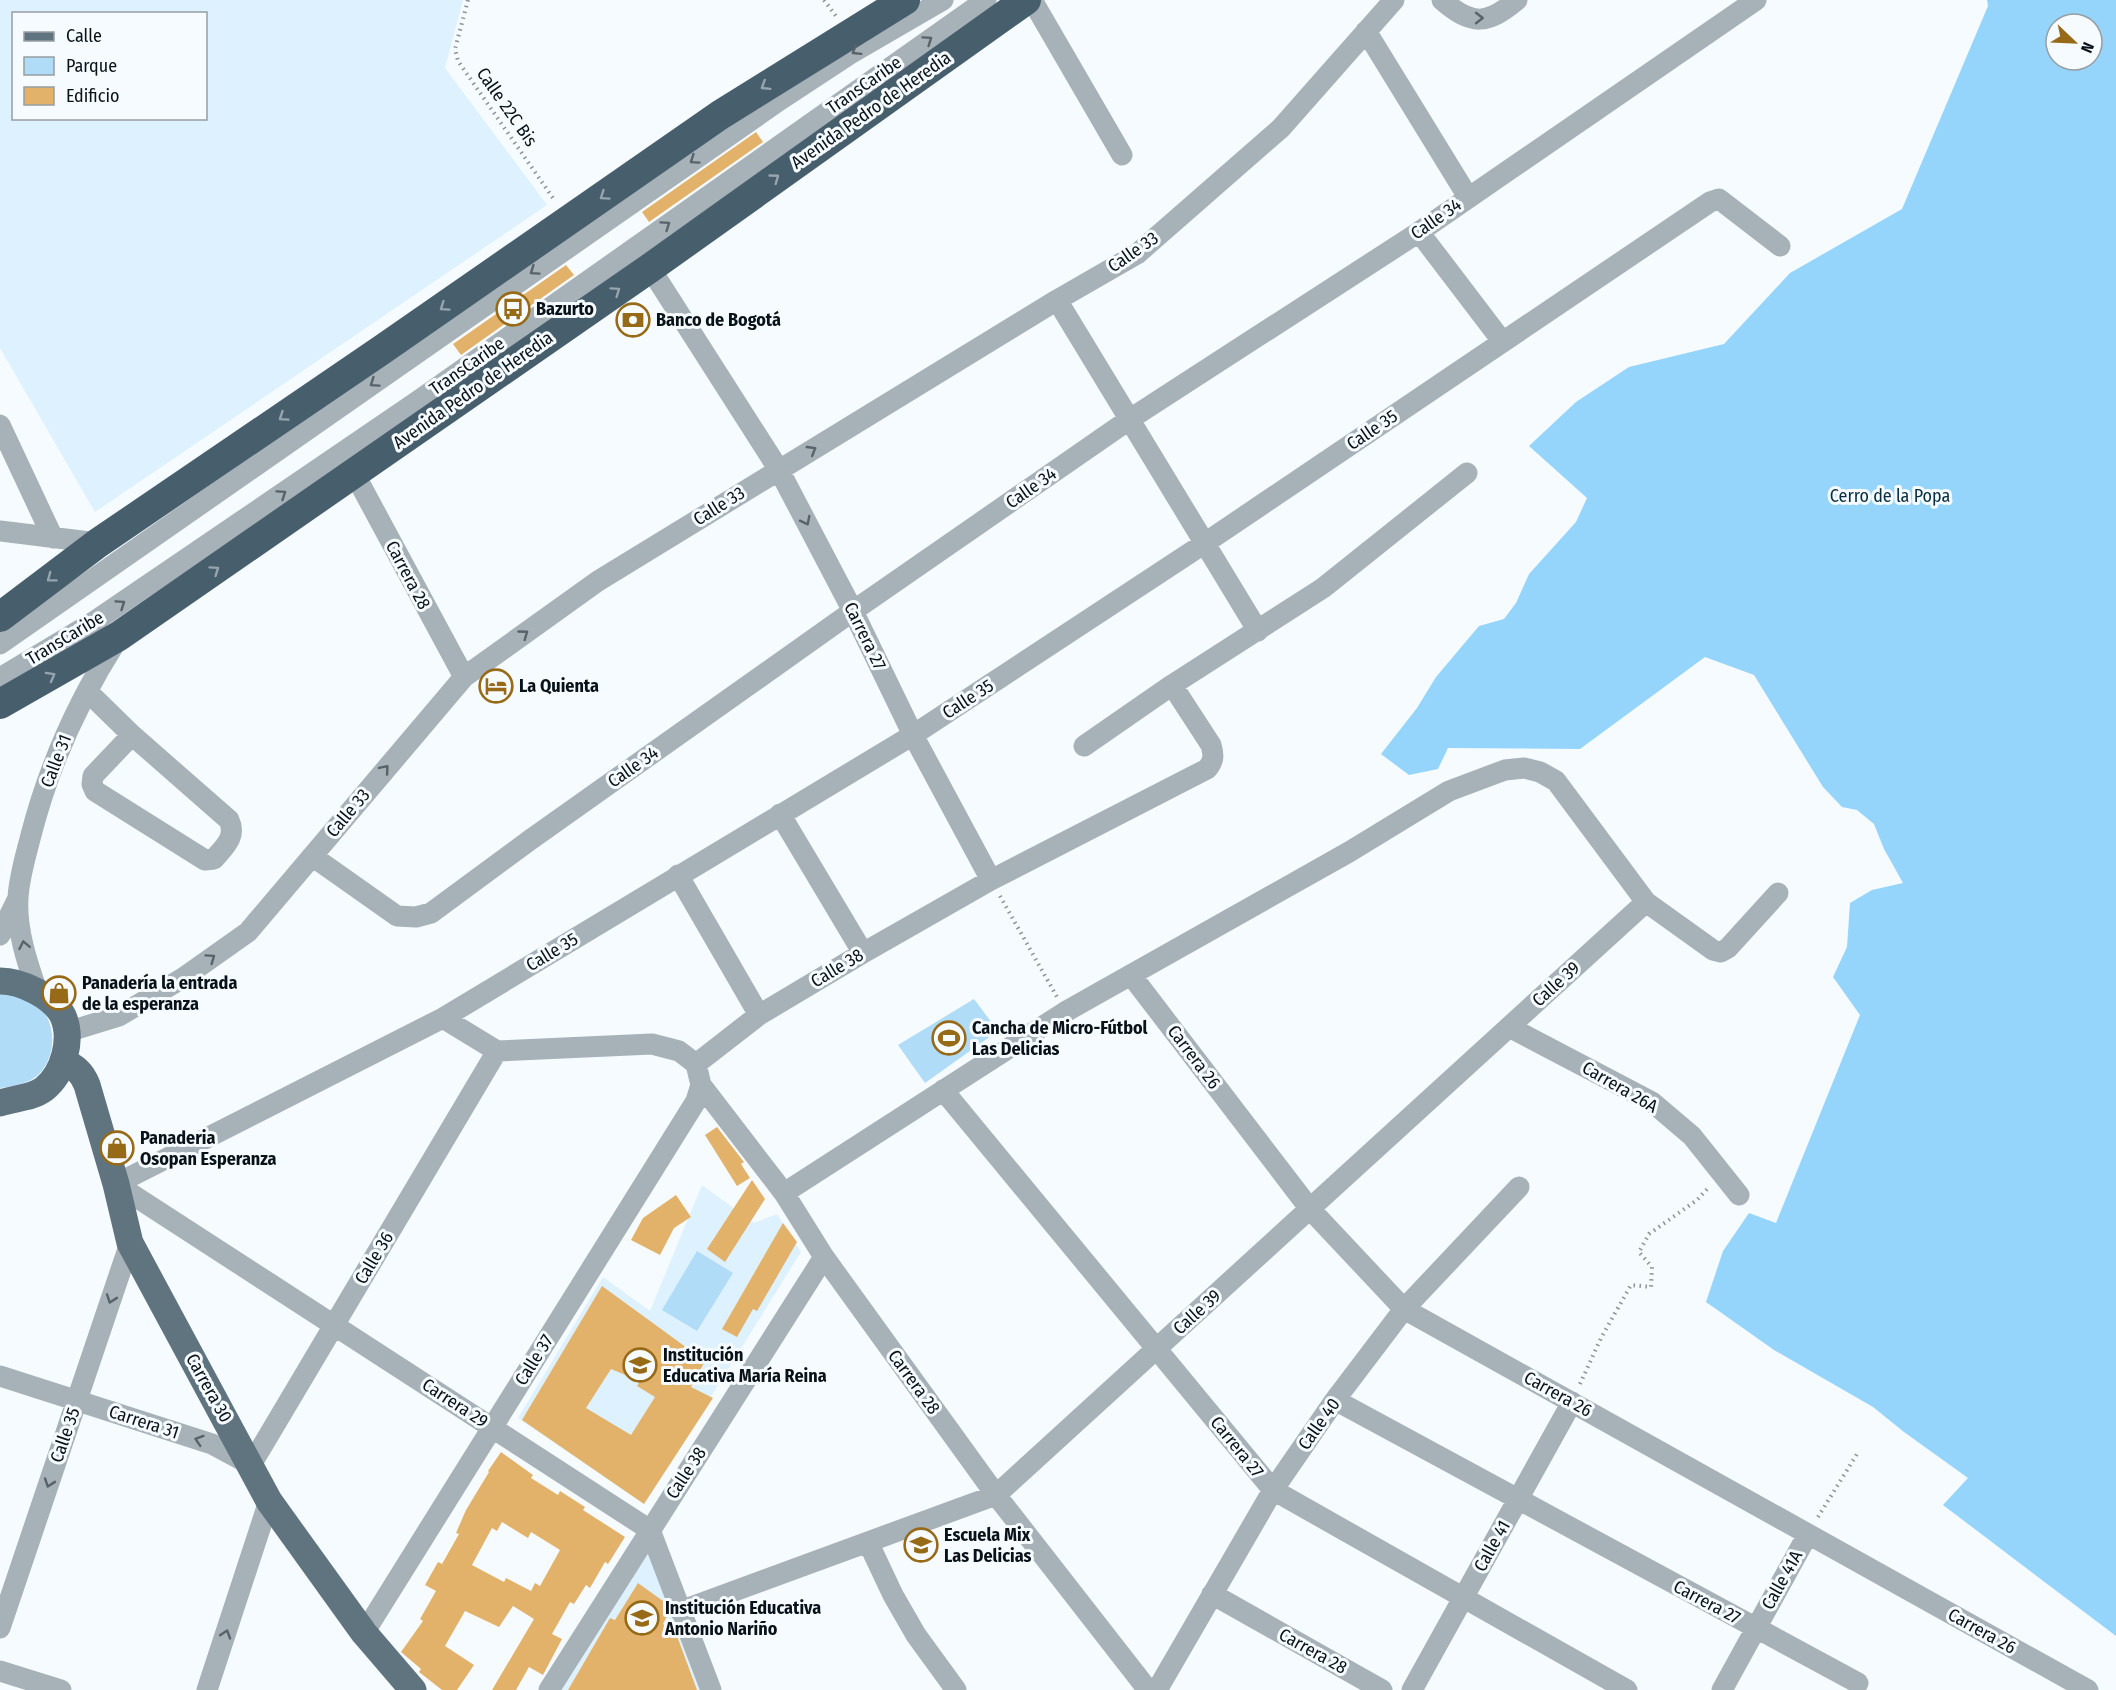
<svg xmlns="http://www.w3.org/2000/svg" width="2116" height="1690" font-family="'Fira Sans Condensed',sans-serif">
<rect width="100%" height="100%" fill="#f6fbff"/>
<!-- built -->
<path fill="#ddf1ff" fill-rule="evenodd" d="M 0,0 L 463,0 L 445,68 L 547,205 L 95,512 L 0,348 ZM 14,14 L 206,14 L 206,118 L 14,118 Z
M 702,1185 L 754,1223 L 777,1214 L 801,1252 L 644,1504 L 518,1418 L 603,1277 L 650,1311 Z
M 654,1545 L 706,1690 L 557,1690 Z"/>
<!-- green -->
<path fill="#b1dcf7" d="M 0,994 C 8,995 21,994 28,998 C 56,1012 60,1052 39,1074 C 29,1084 13,1086 0,1088 Z
M 974,999 L 998,1031 L 925,1083 L 898,1045 Z
M 697,1251 L 733,1273 L 697,1331 L 662,1310 Z"/>
<!-- forest -->
<path fill="#95d5fc" fill-rule="evenodd" d="M 1987,0 L 2116,0 L 2116,1636 L 1943,1505 L 1968,1478 L 1904,1432 L 1873,1407 L 1774,1350 L 1706,1302 L 1723,1251 L 1749,1213 L 1776,1223 L 1860,1015 L 1833,977 L 1847,947 L 1850,903 L 1872,890 L 1903,883 L 1884,849 L 1874,824 L 1857,810 L 1842,807 L 1823,787 L 1754,675 L 1705,657 L 1580,749 L 1448,748 L 1438,769 L 1409,775 L 1381,754 L 1417,708 L 1436,677 L 1479,626 L 1504,619 L 1516,603 L 1529,574 L 1576,522 L 1587,498 L 1529,446 L 1576,402 L 1629,367 L 1724,344 L 1790,273 L 1902,209 L 1988,6 ZM 2056,24 L 2092,24 L 2092,60 L 2056,60 Z"/>
<!-- building -->
<path fill="#e3b26a" fill-rule="evenodd" d="M 756,132 L 763,142 L 649,222 L 642,212 Z
M 566,265 L 574,275 L 461,355 L 453,344 Z
M 717,1127 L 744,1162 L 741,1164 L 750,1178 L 737,1186 L 705,1135 Z
M 752,1180 L 765,1199 L 725,1262 L 707,1249 Z
M 676,1195 L 691,1217 L 674,1228 L 660,1255 L 631,1240 L 643,1218 Z
M 783,1223 L 797,1242 L 757,1311 L 753,1309 L 737,1337 L 722,1329 Z
M 602,1286 L 705,1361 L 691,1387 L 713,1398 L 644,1504 L 522,1420 ZM 611,1369 L 640,1381 L 637,1386 L 655,1397 L 631,1435 L 586,1408 Z
M 501,1452 L 533,1475 L 531,1478 L 558,1495 L 560,1491 L 585,1507 L 583,1510 L 625,1537 L 608,1564 L 605,1562 L 590,1588 L 586,1585 L 574,1604 L 570,1602 L 552,1634 L 562,1639 L 543,1675 L 529,1667 L 516,1690 L 492,1690 L 534,1619 L 513,1606 L 499,1627 L 465,1611 L 445,1646 L 474,1665 L 457,1690 L 442,1690 L 419,1672 L 421,1669 L 401,1652 L 423,1621 L 420,1619 L 436,1591 L 425,1585 L 438,1562 L 442,1564 L 459,1534 L 456,1533 L 466,1510 L 489,1472 L 488,1471 ZM 502,1522 L 528,1538 L 531,1532 L 560,1550 L 540,1586 L 535,1583 L 531,1591 L 506,1578 L 504,1582 L 472,1565 L 492,1528 L 497,1531 Z
M 638,1583 L 663,1601 L 668,1614 L 663,1624 L 677,1636 L 697,1690 L 568,1690 L 610,1618 L 615,1620 Z"/>
<g fill="none" stroke-linecap="round" stroke-linejoin="round">
<!-- path -->
<path stroke="#8c9398" stroke-width="4" stroke-dasharray="1.5 4.5" stroke-linecap="butt" d="M 468,0 L 455,49 L 458,61 L 555,201
M 824,0 L 836,16
M 1000,896 L 1057,997
M 1580,1384 L 1601,1338 L 1631,1285 L 1651,1287 L 1652,1267 L 1639,1252 L 1649,1234 L 1697,1200 L 1709,1187
M 1818,1517 L 1857,1454"/>
<!-- minor -->
<path stroke="#a6b1b8" stroke-width="21" d="M 1032,0 L 1122,155
M 1442,0 C 1472,26 1487,25 1517,0
M 1366,31 L 1468,197
M 1419,232 L 1502,341
M 650,268 L 779,470 L 853,611 L 913,735 L 991,880
M 1057,300 L 1258,631
M 0,425 L 53,538
M 354,473 L 464,677
M 0,531 L 98,543
M 0,644 L 780,100 L 850,54 L 943,0
M 0,678 L 95,621 L 418,401 L 986,0
M 87,691 L 132,735 L 229,820 C 237,837 224,847 214,859 L 205,860 L 95,791 L 92,784 L 93,776 L 132,735
M 1084,746 L 1172,685 L 1323,588 L 1467,473
M 780,814 L 863,953
M 312,856 L 397,916 L 416,917 L 431,913 L 530,840 L 853,611 L 1130,419 L 1419,232 L 1756,0
M 678,875 L 759,1015
M 0,935 L 18,898
M 1131,975 L 1310,1209 L 1404,1309 L 2088,1690
M 37,991 C 27,962 16,929 18,898 C 19,877 26,855 31,835 C 49,765 78,701 117,640
M 443,1018 L 497,1051 L 652,1044 L 679,1051 L 696,1064
M 1509,1027 L 1652,1102 L 1692,1136 L 1739,1195
M 67,1032 L 119,1016 L 183,978 L 248,932 L 464,677 L 598,581 L 1057,300 L 1137,254 L 1281,128 L 1394,0
M 696,1064 L 701,1085 L 784,1193 L 824,1257 L 996,1495 L 1148,1690
M 696,1064 L 759,1015 L 863,953 L 991,880 L 1207,769 C 1214,761 1214,755 1211,745 L 1172,685
M 943,1090 L 1273,1490 L 1627,1690
M 116,1184 L 443,1018 L 913,735 L 1205,543 L 1710,202 L 1719,199 L 1780,246
M 116,1184 L 650,1530 L 711,1690
M 784,1193 L 1065,1012 L 1349,852 L 1449,791 L 1505,770 L 1524,768 L 1540,772 L 1556,781 L 1646,902 L 1713,950 L 1721,952 L 1728,948 L 1778,893
M 0,1376 L 212,1444 L 251,1465 L 497,1051
M 1335,1400 L 1858,1683
M 868,1542 L 893,1595 L 916,1635 L 956,1690
M 1212,1594 L 1382,1690
M 680,1611 L 996,1495 L 1646,902
M 0,1628 L 130,1243
M 364,1633 L 696,1101 L 701,1085
M 0,1671 L 61,1690
M 207,1690 L 269,1501
M 549,1690 L 824,1257
M 1157,1690 L 1273,1490 L 1335,1400 L 1404,1309 L 1519,1187
M 1412,1690 L 1572,1402
M 1722,1690 L 1808,1534"/>
<!-- major -->
<path stroke="#607480" stroke-width="27" d="M 0,981 C 21,981 53,996 63,1016 C 73,1039 64,1073 44,1089 C 32,1098 15,1098 0,1103
M 63,1061 C 76,1068 82,1072 87,1085 L 116,1184 L 130,1243 L 269,1501 L 364,1633 L 413,1690"/>
<!-- highway -->
<path stroke="#475e6c" stroke-width="30" d="M 0,617 L 98,543 L 383,349 L 720,115 L 905,0
M 0,704 L 119,636 L 650,268 L 1026,0"/>
</g>
<!-- one-way arrows -->
<defs><path id="oneway-chevron" d="M-2-3.5L2.5 0L-2 3.5" fill="none" stroke-width="1.6" stroke-linecap="round" stroke-linejoin="round" transform="scale(1.5)"/></defs>
<g stroke="#586268">
<use href="#oneway-chevron" transform="translate(1479 18)"/>
<use href="#oneway-chevron" transform="translate(928 40) rotate(-35)"/>
<use href="#oneway-chevron" transform="translate(856 51) rotate(148)"/>
<use href="#oneway-chevron" transform="translate(694 160) rotate(145)"/>
<use href="#oneway-chevron" transform="translate(666 225) rotate(-35)"/>
<use href="#oneway-chevron" transform="translate(534 271) rotate(145)"/>
<use href="#oneway-chevron" transform="translate(374 383) rotate(145)"/>
<use href="#oneway-chevron" transform="translate(812 450) rotate(-31)"/>
<use href="#oneway-chevron" transform="translate(282 494) rotate(-34)"/>
<use href="#oneway-chevron" transform="translate(806 521) rotate(63)"/>
<use href="#oneway-chevron" transform="translate(121 604) rotate(-34)"/>
<use href="#oneway-chevron" transform="translate(524 634) rotate(-36)"/>
<use href="#oneway-chevron" transform="translate(385 769) rotate(-50)"/>
<use href="#oneway-chevron" transform="translate(24 945) rotate(-101)"/>
<use href="#oneway-chevron" transform="translate(211 958) rotate(-35)"/>
<use href="#oneway-chevron" transform="translate(111 1299) rotate(109)"/>
<use href="#oneway-chevron" transform="translate(199 1440) rotate(-162)"/>
<use href="#oneway-chevron" transform="translate(49 1483) rotate(109)"/>
<use href="#oneway-chevron" transform="translate(226 1634) rotate(-72)"/>
</g>
<g stroke="#96a5ae">
<use href="#oneway-chevron" transform="translate(765 86) rotate(148)"/>
<use href="#oneway-chevron" transform="translate(775 178) rotate(-36)"/>
<use href="#oneway-chevron" transform="translate(604 196) rotate(145)"/>
<use href="#oneway-chevron" transform="translate(616 291) rotate(-35)"/>
<use href="#oneway-chevron" transform="translate(444 307) rotate(145)"/>
<use href="#oneway-chevron" transform="translate(283 417) rotate(146)"/>
<use href="#oneway-chevron" transform="translate(215 570) rotate(-35)"/>
<use href="#oneway-chevron" transform="translate(51 578) rotate(143)"/>
<use href="#oneway-chevron" transform="translate(51 676) rotate(-29)"/>
</g>
<!-- icons -->
<defs>
<g id="bus-ring" transform="scale(1.725)"><circle r="9.5" fill="#f6fbff" stroke="#976a18" stroke-width="1.5"/><path d="M-5-6H5V4H4V6H2V4H-2V6H-4V4H-5ZM-3.5-4V0h7V-4ZM-3.5 1.2v1.5H-2V1.2ZM2 1.2v1.5H3.5V1.2Z" fill="#976a18"/></g>
<g id="bank-ring" transform="scale(1.725)"><circle r="9.5" fill="#f6fbff" stroke="#976a18" stroke-width="1.5"/><path d="M-6-4H6V4H-6ZM0-2.3a2.3 2.3 0 1 0 0 4.6a2.3 2.3 0 1 0 0-4.6Z" fill="#976a18"/></g>
<g id="hotel-ring" transform="scale(1.725)"><circle r="9.5" fill="#f6fbff" stroke="#976a18" stroke-width="1.5"/><path d="M-6-4.5h1.5V1H6V5H4.5V3h-9V5H-6ZM-4 0a1.8 1.8 0 1 1 3.6 0ZM.5 0V-2.5h3Q6-2.5 6 0Z" fill="#976a18"/></g>
<g id="shop-ring" transform="scale(1.725)"><circle r="9.5" fill="#f6fbff" stroke="#976a18" stroke-width="1.5"/><path d="M-5-2.5h2.3a2.7 3.5 0 0 1 5.4 0H5L5.5 6h-11ZM-1.5-2.5h3a1.5 2.3 0 0 0-3 0Z" fill="#976a18"/></g>
<g id="stadium-ring" transform="scale(1.725)"><circle r="9.5" fill="#f6fbff" stroke="#976a18" stroke-width="1.5"/><path d="M0-5a6.5 5 0 1 0 0 10a6.5 5 0 1 0 0-10ZM-3.5-1.8h7v3.6h-7Z" fill="#976a18"/></g>
<g id="school-ring" transform="scale(1.725)"><circle r="9.5" fill="#f6fbff" stroke="#976a18" stroke-width="1.5"/><path d="M0-5L7-2L0 1L-7-2ZM-4 1L0 2.5L4 1V4Q0 6-4 4Z" fill="#976a18"/></g>
</defs>
<g fill-rule="evenodd">
<use href="#bus-ring" x="513" y="309"/>
<use href="#bank-ring" x="633" y="320"/>
<use href="#hotel-ring" x="496" y="686"/>
<use href="#shop-ring" x="59" y="993"/>
<use href="#stadium-ring" x="949" y="1038"/>
<use href="#shop-ring" x="117" y="1148"/>
<use href="#school-ring" x="640" y="1365"/>
<use href="#school-ring" x="921" y="1545"/>
<use href="#school-ring" x="642" y="1618"/>
</g>
<g text-anchor="middle" stroke-width="6" stroke-linejoin="round" paint-order="stroke">
<!-- street labels -->
<g font-size="18" fill="#091218" stroke="#f6fbff">
<text transform="translate(864 85) rotate(-35)" y="6">TransCaribe</text>
<text transform="translate(507 107) rotate(55)" y="6">Calle 22C Bis</text>
<text transform="translate(871 110) rotate(-35)" y="6">Avenida Pedro de Heredia</text>
<text transform="translate(1436 219) rotate(-35)" y="6">Calle 34</text>
<text transform="translate(1133 252) rotate(-35)" y="6">Calle 33</text>
<text transform="translate(467 366) rotate(-35)" y="6">TransCaribe</text>
<text transform="translate(473 390) rotate(-35)" y="6">Avenida Pedro de Heredia</text>
<text transform="translate(1372 430) rotate(-34)" y="6">Calle 35</text>
<text transform="translate(1031 488) rotate(-35)" y="6">Calle 34</text>
<text transform="translate(719 506) rotate(-32)" y="6">Calle 33</text>
<text transform="translate(408 575) rotate(62)" y="6">Carrera 28</text>
<text transform="translate(865 636) rotate(64)" y="6">Carrera 27</text>
<text transform="translate(65 638) rotate(-31)" y="6">TransCaribe</text>
<text transform="translate(968 699) rotate(-33)" y="6">Calle 35</text>
<text transform="translate(56 761) rotate(-69)" y="6">Calle 31</text>
<text transform="translate(633 767) rotate(-35)" y="6">Calle 34</text>
<text transform="translate(348 813) rotate(-50)" y="6">Calle 33</text>
<text transform="translate(552 952) rotate(-31)" y="6">Calle 35</text>
<text transform="translate(837 968) rotate(-31)" y="6">Calle 38</text>
<text transform="translate(1556 984) rotate(-42)" y="6">Calle 39</text>
<text transform="translate(1194 1057) rotate(53)" y="6">Carrera 26</text>
<text transform="translate(1620 1087) rotate(30)" y="6">Carrera 26A</text>
<text transform="translate(374 1258) rotate(-59)" y="6">Calle 36</text>
<text transform="translate(1197 1312) rotate(-42)" y="6">Calle 39</text>
<text transform="translate(534 1360) rotate(-58)" y="6">Calle 37</text>
<text transform="translate(914 1382) rotate(54)" y="6">Carrera 28</text>
<text transform="translate(209 1388) rotate(61)" y="6">Carrera 30</text>
<text transform="translate(1558 1394) rotate(29)" y="6">Carrera 26</text>
<text transform="translate(455 1403) rotate(33)" y="6">Carrera 29</text>
<text transform="translate(144 1422) rotate(18)" y="6">Carrera 31</text>
<text transform="translate(1319 1424) rotate(-55)" y="6">Calle 40</text>
<text transform="translate(65 1435) rotate(-71)" y="6">Calle 35</text>
<text transform="translate(1237 1447) rotate(51)" y="6">Carrera 27</text>
<text transform="translate(686 1473) rotate(-57)" y="6">Calle 38</text>
<text transform="translate(1492 1546) rotate(-61)" y="6">Calle 41</text>
<text transform="translate(1782 1580) rotate(-61)" y="6">Calle 41A</text>
<text transform="translate(1707 1602) rotate(28)" y="6">Carrera 27</text>
<text transform="translate(1982 1631) rotate(29)" y="6">Carrera 26</text>
<text transform="translate(1313 1651) rotate(29)" y="6">Carrera 28</text>
</g>
<!-- poi labels -->
<g font-size="18" font-weight="bold" fill="#091218" stroke="#f6fbff" text-anchor="start">
<text x="536" y="315">Bazurto</text>
<text x="656" y="326">Banco de Bogotá</text>
<text x="519" y="692">La Quienta</text>
<text x="82" y="989">Panadería la entrada<tspan x="82" dy="21">de la esperanza</tspan></text>
<text x="972" y="1034">Cancha de Micro-Fútbol<tspan x="972" dy="21">Las Delicias</tspan></text>
<text x="140" y="1144">Panaderia<tspan x="140" dy="21">Osopan Esperanza</tspan></text>
<text x="663" y="1361">Institución<tspan x="663" dy="21">Educativa María Reina</tspan></text>
<text x="944" y="1541">Escuela Mix<tspan x="944" dy="21">Las Delicias</tspan></text>
<text x="665" y="1614">Institución Educativa<tspan x="665" dy="21">Antonio Nariño</tspan></text>
</g>
<!-- park labels -->
<g font-size="18" fill="#082e41" stroke="#f6fbff">
<text x="1890" y="502">Cerro de la Popa</text>
</g>
</g>
<!-- legend -->
<rect x="12" y="12" width="195" height="108" fill="#f6fbff" stroke="#979ea3" stroke-width="1.5"/>
<rect x="24" y="32" width="30" height="9" fill="#607480" stroke="#979ea3" stroke-width="1.5"/>
<text x="66" y="42" font-size="18" fill="#091218">Calle</text>
<rect x="24" y="57" width="30" height="18" fill="#b1dcf7" stroke="#979ea3" stroke-width="1.5"/>
<text x="66" y="72" font-size="18" fill="#091218">Parque</text>
<rect x="24" y="87" width="30" height="18" fill="#e3b26a" stroke="#979ea3" stroke-width="1.5"/>
<text x="66" y="102" font-size="18" fill="#091218">Edificio</text>
<!-- north arrow -->
<g transform="translate(2074 42) rotate(113)"><circle r="28" fill="#f6fbff" stroke="#979ea3" stroke-width="1.5"/>
<path d="M0-4.5L10 22L0 15L-10 22Z" fill="#976a18"/>
<text y="-9" font-size="16" font-weight="bold" text-anchor="middle" fill="#091218">N</text>
</g>
</svg>
